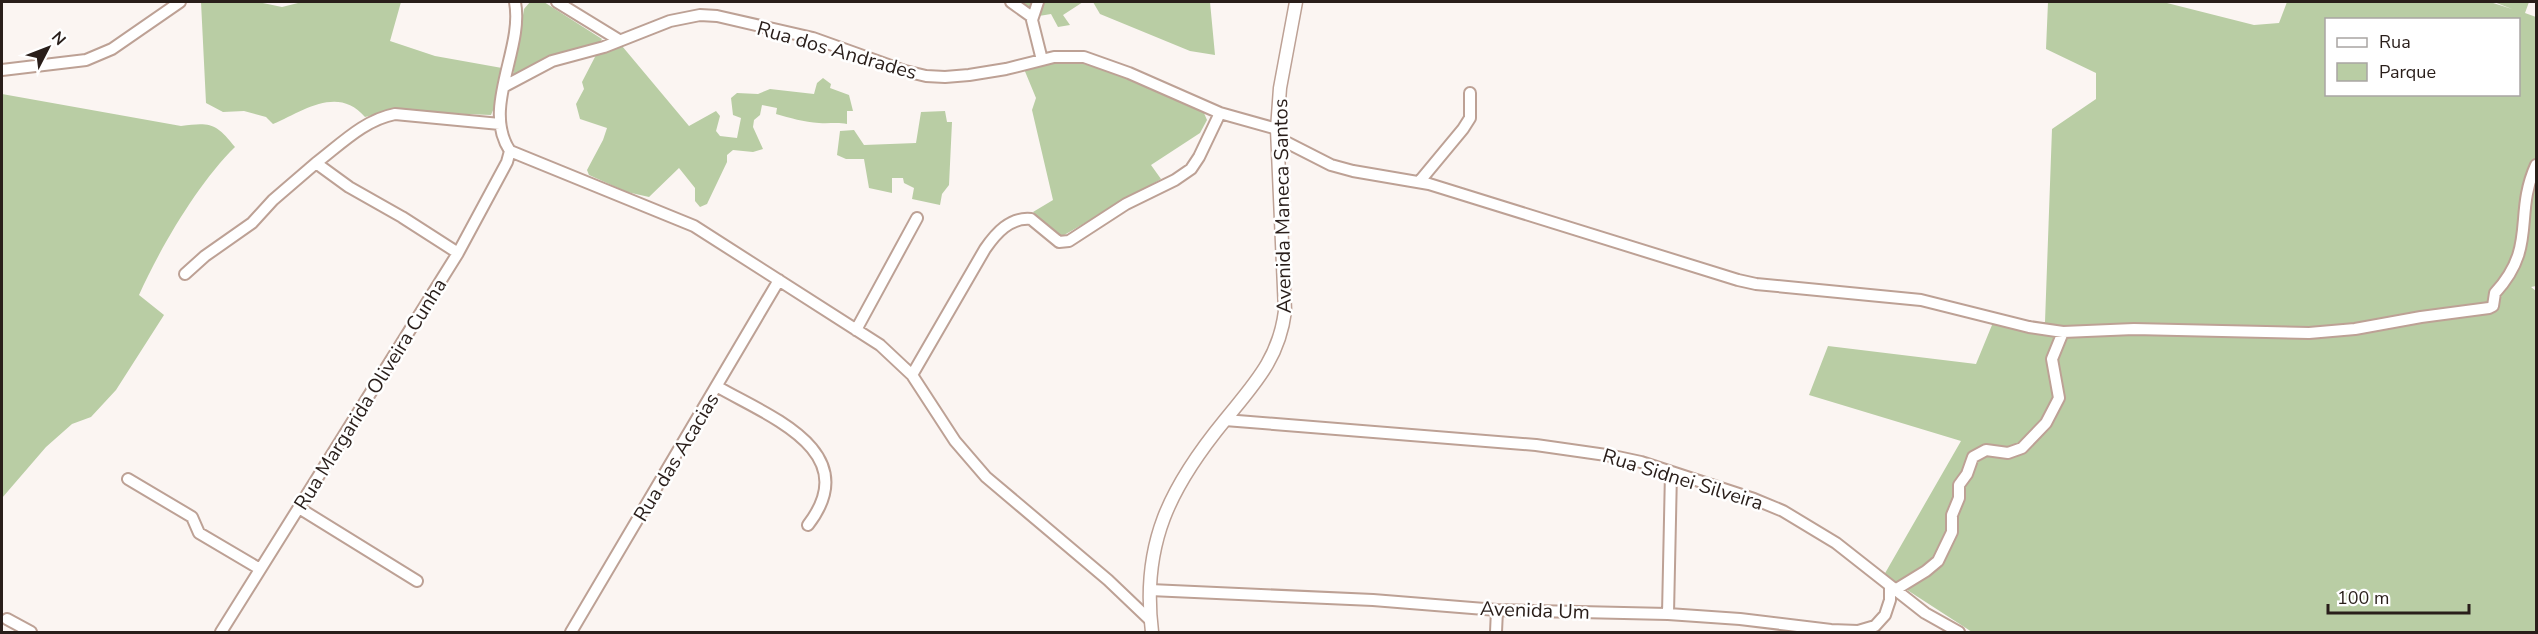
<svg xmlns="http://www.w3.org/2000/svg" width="2538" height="634" font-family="'Nunito Sans',sans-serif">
<rect width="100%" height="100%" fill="#fbf5f2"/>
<!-- green -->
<path fill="#b9cda4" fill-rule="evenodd" d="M 201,2 L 258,2 L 282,7 L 302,2 L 401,2 L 390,41 L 435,56 L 502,68 L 496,103 L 491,115 L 389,111 L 365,117 C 338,85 303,111 273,124 L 266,117 L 244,111 L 223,112 L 206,103 Z
M 530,2 L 544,2 L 602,39 L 600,42 L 516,76 L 513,75 L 524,9 Z
M 1018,2 L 1083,2 L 1063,15 L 1070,25 L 1058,27 L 1051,14 L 1033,17 Z
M 1093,2 L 1210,2 L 1215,55 L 1190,51 L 1100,14 Z
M 2048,2 L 2163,2 L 2254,25 L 2279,23 L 2287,2 L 2490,2 L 2512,9 L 2494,2 L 2529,2 L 2525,13 L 2536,17 L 2536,286 L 2531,287 L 2536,291 L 2536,632 L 1972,632 L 1884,575 L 1961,441 L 1809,395 L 1828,346 L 1976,364 L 1992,325 L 2045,322 L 2052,129 L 2096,99 L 2096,73 L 2046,49 ZM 2326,20 L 2518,20 L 2518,94 L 2326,94 Z
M 622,46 L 689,126 L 716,111 L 720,116 L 716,131 L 720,136 L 737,138 L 741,118 L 733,115 L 731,98 L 737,93 L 758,94 L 770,89 L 814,94 L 817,83 L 823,78 L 831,84 L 830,88 L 849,95 L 853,111 L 847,111 L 847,124 C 837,122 829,124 819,123 C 804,122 790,118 776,114 L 777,108 L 762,105 L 760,115 L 754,120 L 753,127 L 763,149 L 753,152 L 733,150 L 727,155 L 727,162 L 707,204 L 700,207 L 695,201 L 695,188 L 679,168 L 649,197 L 627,192 L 589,175 L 587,170 L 603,140 L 607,128 L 580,119 L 576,104 L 584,89 L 582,82 L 597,53 Z
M 1057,61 C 1106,62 1150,88 1194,106 L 1204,113 L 1207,120 L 1200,133 L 1151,165 L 1161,179 L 1059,238 L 1033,212 L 1053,200 L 1032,110 L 1036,98 L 1024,69 Z
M 2,94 L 181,126 C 210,122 216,123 235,147 C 199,182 160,248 139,295 L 164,315 L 116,390 L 91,417 L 72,424 L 46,447 L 2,498 Z
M 945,111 L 947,122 L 952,122 L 949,185 L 942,194 L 940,205 L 912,199 L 914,188 L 904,183 L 903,178 L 892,178 L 892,193 L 869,188 L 864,159 L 846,159 L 837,155 L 840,131 L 854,130 L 864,145 L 916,143 L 921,112 Z"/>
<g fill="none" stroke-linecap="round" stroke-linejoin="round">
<!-- minor casing -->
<g stroke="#bda195" stroke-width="14">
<path id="minor" d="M 515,2 C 524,49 481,108 510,151 L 694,226 L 880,345 L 912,375 L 955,441 L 986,477 L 1108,580 L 1151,621
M 557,2 L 619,40
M 1011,2 L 1032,17
M 1038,2 L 1032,20 L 1042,60
M 2,70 L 86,60 L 112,49 L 180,2
M 505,86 L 552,61 L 604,47 L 670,21 L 700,15 L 717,16 L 813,38 L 905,71 L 926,76 L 945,77 L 969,75 L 1006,69 L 1054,57 L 1084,57 L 1129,73 L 1220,113 L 1277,129
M 1278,138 L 1331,165 L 1353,171 L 1429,184 L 1738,280 L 1756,284 L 1921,300 L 2029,327 L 2063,332 L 2134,329 L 2309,333 L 2355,329 L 2421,317 L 2489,308 L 2493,306 L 2495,293 C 2538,246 2513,216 2536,165
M 1419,182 L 1463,129 L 1470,118 L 1470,93
M 458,253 L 402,217 L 349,187 L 316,163 C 341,144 364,120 395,114 L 500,124
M 185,274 L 205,256 L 252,223 L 273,200 L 316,163
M 856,330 L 917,218
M 912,375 L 985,249 C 996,233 1010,217 1031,219 L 1059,242 L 1069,241 L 1126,204 L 1175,180 L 1191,169 L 1199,157 L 1220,113
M 718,387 C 768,416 865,451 808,525
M 1225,420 L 1536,445 L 1613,456 L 1641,462 L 1754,499 L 1783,511 L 1836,543 L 1925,613 L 1959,632
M 128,479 L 192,517 L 199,533 L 260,569
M 299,508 L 417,581
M 1150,590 L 1373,600 L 1497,610 L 1668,614 L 1740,619 L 1831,630 L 1858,631 L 1875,626 L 1885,615 L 1890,600 L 1890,586
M 1895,590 L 1926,571 L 1938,561 L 1952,532 L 1952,515 L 1959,498 L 1959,485 L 1967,474 L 1973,457 L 1986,450 L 2008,453 L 2022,448 L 2046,423 L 2059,398 L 2052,359 L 2063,332
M 1668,614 L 1671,472
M 7,619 L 31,632
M 221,632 L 458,253 L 507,162 L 510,151
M 571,632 L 779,280
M 1496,632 L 1497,610"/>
</g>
<!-- tertiary casing -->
<g stroke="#bda195" stroke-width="15">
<path id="tertiary" d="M 1152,632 C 1141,544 1170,487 1225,420 C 1254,384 1279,359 1285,311 L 1277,129 L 1280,88 L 1296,2"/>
</g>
<!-- minor -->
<use href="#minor" stroke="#fff" stroke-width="10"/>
<!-- tertiary -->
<use href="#tertiary" stroke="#fff" stroke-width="12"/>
</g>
<g text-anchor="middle" stroke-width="5" stroke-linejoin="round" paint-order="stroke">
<!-- street labels -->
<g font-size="20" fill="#291e1a" stroke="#fff">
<text transform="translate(837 50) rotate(16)" y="7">Rua dos Andrades</text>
<text transform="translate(1282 206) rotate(-91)" y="7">Avenida Maneca Santos</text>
<text transform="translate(370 394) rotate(-58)" y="7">Rua Margarida Oliveira Cunha</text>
<text transform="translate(676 457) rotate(-59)" y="7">Rua das Acacias</text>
<text transform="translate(1683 479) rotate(17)" y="7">Rua Sidnei Silveira</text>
<text transform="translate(1535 610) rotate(2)" y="7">Avenida Um</text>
</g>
</g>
<!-- border -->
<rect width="2538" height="634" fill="none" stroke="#291e1a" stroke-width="6"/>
<!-- legend -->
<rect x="2325" y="18" width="195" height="78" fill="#ffffff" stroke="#a9a5a3" stroke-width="1.5"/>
<rect x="2337" y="38" width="30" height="9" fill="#ffffff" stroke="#a9a5a3" stroke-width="1.5"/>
<text x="2379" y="48" font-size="18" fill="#291e1a">Rua</text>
<rect x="2337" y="63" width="30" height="18" fill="#b9cda4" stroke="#a9a5a3" stroke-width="1.5"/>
<text x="2379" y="78" font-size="18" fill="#291e1a">Parque</text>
<!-- north arrow -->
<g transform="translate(48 48) rotate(48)" stroke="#ffffff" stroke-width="4.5" paint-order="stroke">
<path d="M0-4.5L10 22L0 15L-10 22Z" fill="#291e1a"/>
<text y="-9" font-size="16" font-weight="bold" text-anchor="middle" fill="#291e1a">N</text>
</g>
<!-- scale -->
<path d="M2328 604v9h141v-9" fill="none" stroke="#291e1a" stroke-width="3"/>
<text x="2337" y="604" font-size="18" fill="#291e1a" stroke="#ffffff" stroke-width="4.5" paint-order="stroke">100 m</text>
</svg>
